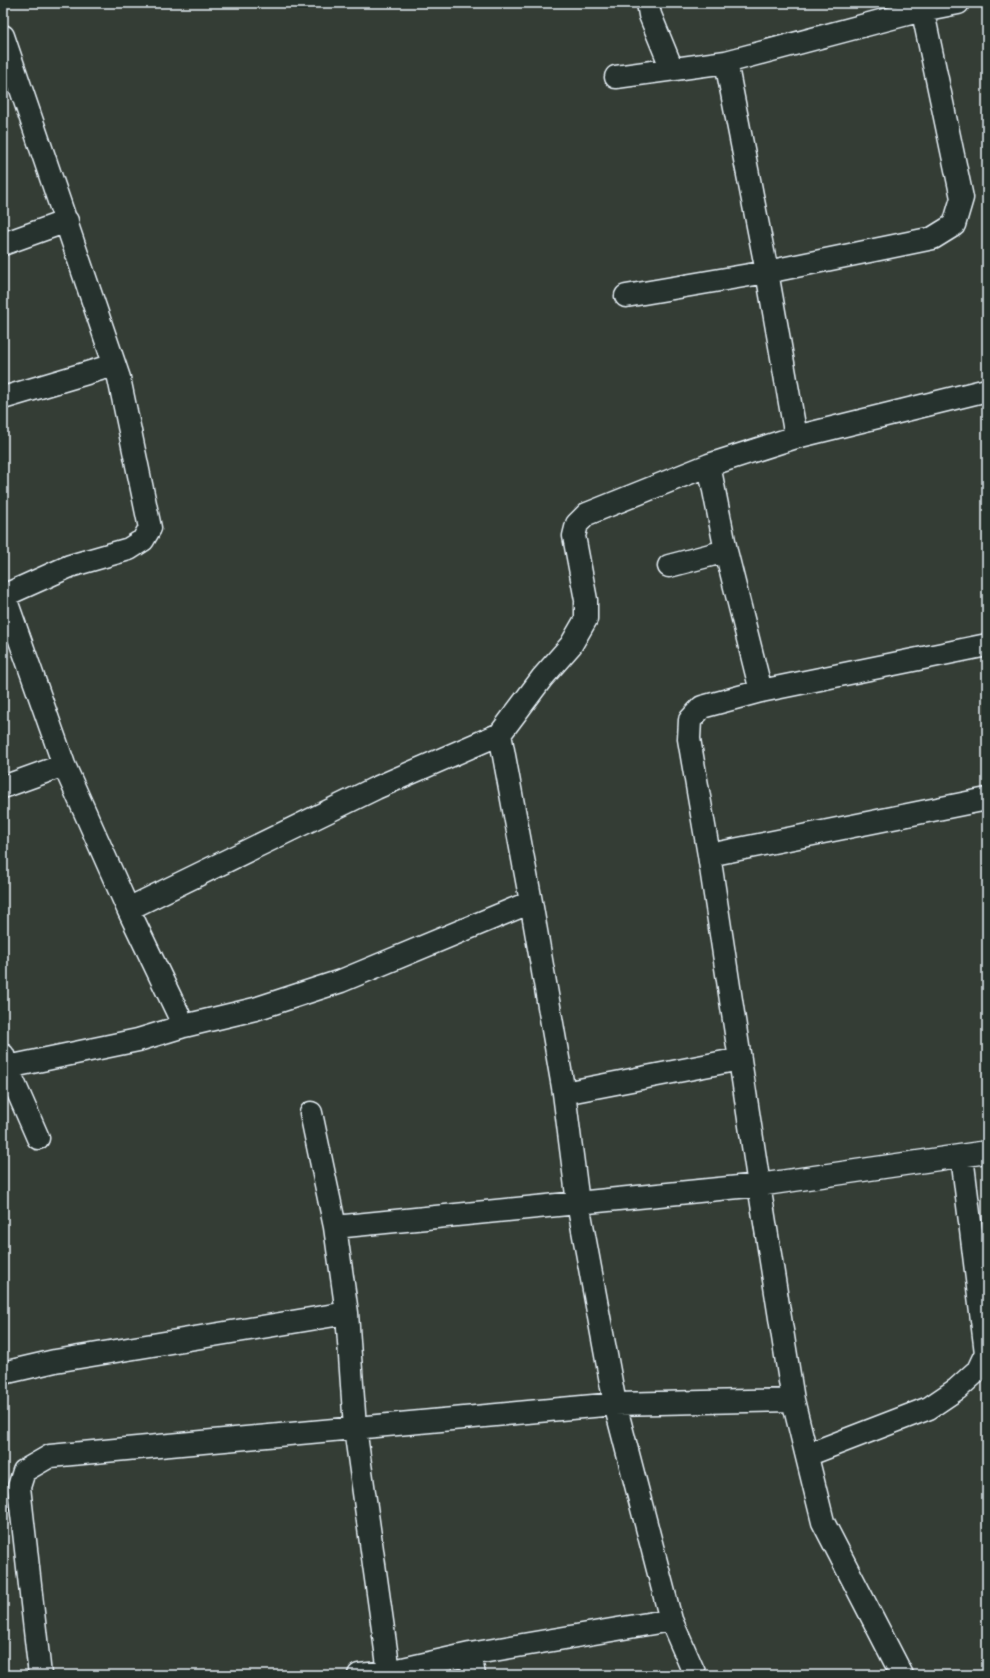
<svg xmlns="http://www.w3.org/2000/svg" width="990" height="1678" font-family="'Architects Daughter',sans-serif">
<rect width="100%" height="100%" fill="#343d35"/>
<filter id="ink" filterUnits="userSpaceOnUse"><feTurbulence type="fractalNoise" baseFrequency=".025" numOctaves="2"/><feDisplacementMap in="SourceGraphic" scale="8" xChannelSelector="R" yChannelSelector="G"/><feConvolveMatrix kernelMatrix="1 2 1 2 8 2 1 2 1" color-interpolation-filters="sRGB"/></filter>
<g filter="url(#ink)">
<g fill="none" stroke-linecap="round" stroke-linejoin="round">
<!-- minor casing -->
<g stroke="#e8f1f8" stroke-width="25">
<path id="minor" d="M 648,3 L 650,15 L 672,69
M 3,36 L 119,378 L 150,528 L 143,540 L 129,549 L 70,566 L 3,596
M 726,62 L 767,272 L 796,437
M 616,77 L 726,62 L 922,10 L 958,3
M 3,244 L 67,221
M 626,296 L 767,272 L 933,238 L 954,225 L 962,198 L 921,3
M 3,398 L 114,365
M 709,465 L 726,551 L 761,691
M 669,566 L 726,551
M 4,595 L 64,765 L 128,909 L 184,1026
M 500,734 L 531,902 L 564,1093 L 578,1203 L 615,1404 L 671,1620 L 695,1675
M 3,787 L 64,765
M 709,855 L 987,799
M 128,909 L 376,788 L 500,734 L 542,678 L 571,645 L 586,619 L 586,600 L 574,536 L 577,524 L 587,514 L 709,465 L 796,437 L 987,390
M 3,1055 L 7,1067 L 38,1138
M 3,1068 L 138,1040 L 184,1026 L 255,1009 L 341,981 L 531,902
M 564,1093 L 740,1059
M 311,1113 L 335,1227 L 347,1313 L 355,1428 L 389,1672
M 335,1227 L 759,1185 L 987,1152
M 3,1373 L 55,1361 L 347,1313
M 807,1455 L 929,1408 L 957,1389 L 978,1370 L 986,1353 L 962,1156
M 470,1654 L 474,1675
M 40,1675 L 19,1487 L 24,1471 L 50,1456 L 615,1404 L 793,1400
M 359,1675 L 389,1672 L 470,1654 L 671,1620
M 902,1675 L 823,1522 L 793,1400 L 759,1185 L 709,855 L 689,739 L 690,720 L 702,707 L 761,691 L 987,645"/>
</g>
<!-- minor -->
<use href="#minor" stroke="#26332d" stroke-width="22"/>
</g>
</g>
<!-- margin -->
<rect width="990" height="1678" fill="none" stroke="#26332d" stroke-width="16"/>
<rect x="8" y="8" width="974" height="1662" fill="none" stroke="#e8f1f8" stroke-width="1.5" filter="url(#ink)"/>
</svg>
